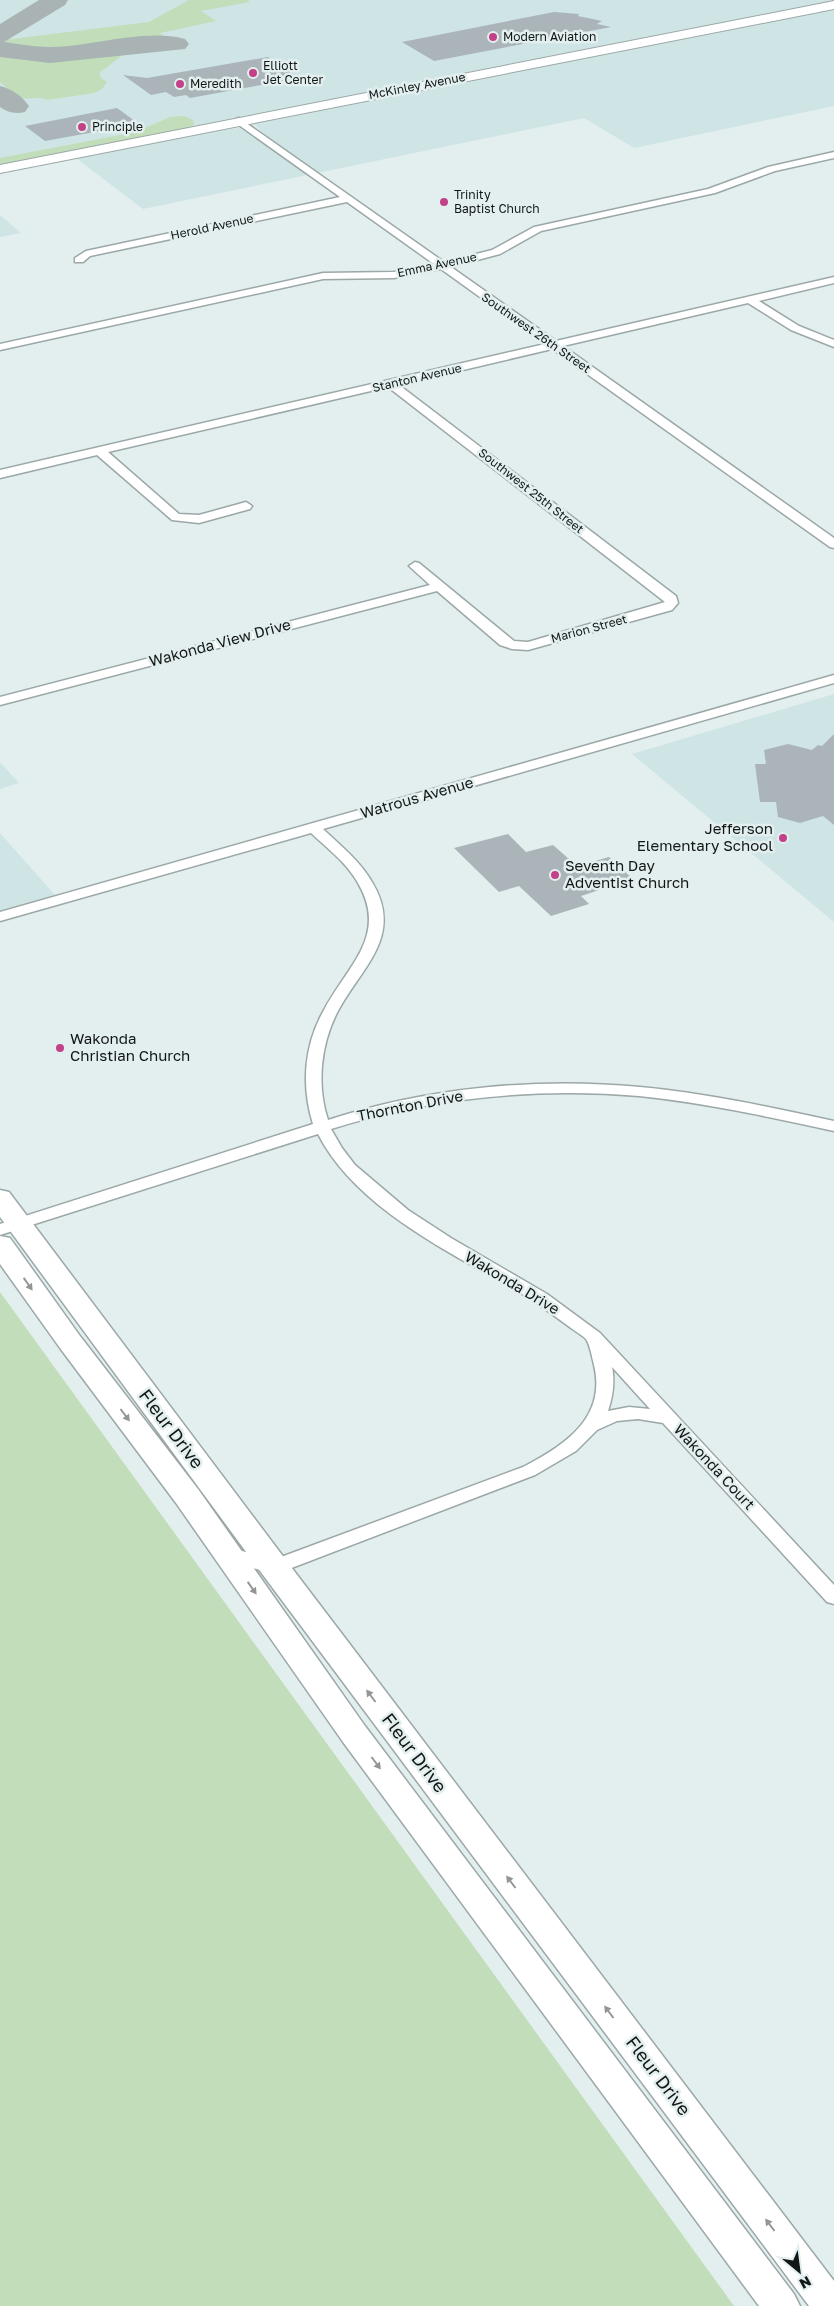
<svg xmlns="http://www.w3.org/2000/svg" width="834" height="2306" font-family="'Golos Text',sans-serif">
<rect width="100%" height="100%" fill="#e3efef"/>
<!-- built -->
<path fill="#cfe4e5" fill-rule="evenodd" d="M 0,0 L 834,0 L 834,106 L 634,148 L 584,118 L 143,209 L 72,155 L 0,169 ZM 276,114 L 254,124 L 286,156 L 239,128 L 108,146 L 234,119 Z
M 0,215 L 21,233 L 0,237 Z
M 834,694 L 834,922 L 632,754 Z
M 0,762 L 19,783 L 0,789 Z
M 0,833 L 54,894 L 59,901 L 0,917 Z"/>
<!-- green -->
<path fill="#c1ddb9" d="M 189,0 L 247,0 L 250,2 L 201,11 L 216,21 L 160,33 L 167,38 L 159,40 L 43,51 L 12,46 L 3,41 L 6,38 L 12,39 L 149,22 Z
M 108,51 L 120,51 L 124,54 L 99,73 L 101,78 L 107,82 L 102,89 L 94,93 L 47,100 C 39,95 28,101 20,97 C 13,94 6,87 0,82 L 0,54 L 42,59 Z
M 184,116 L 193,120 L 194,125 L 183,129 L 0,165 L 0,158 L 136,132 L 170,117 Z
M 0,1292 L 734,2306 L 0,2306 Z"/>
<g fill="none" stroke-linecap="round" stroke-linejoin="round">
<!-- taxiway -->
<path fill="#aab3b3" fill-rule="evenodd" d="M 39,0 L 68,0 L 65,5 L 4,42 C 19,44 35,47 50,47 C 93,47 143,28 185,39 L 189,44 L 185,49 L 50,63 L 0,57 L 0,24 Z
M 0,86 C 12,89 22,96 29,106 L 25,112 C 15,114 9,113 0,107 Z"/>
</g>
<!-- building -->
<path fill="#abb5b9" d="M 554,12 L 579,14 L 578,16 L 602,21 L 597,24 L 611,27 L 434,61 L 402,42 Z
M 268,57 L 299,78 L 190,98 L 186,95 L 174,97 L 166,92 L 151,95 L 123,75 L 147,78 Z
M 117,108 L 139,124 L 45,141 L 25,126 Z
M 834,734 L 834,825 L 823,816 L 800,823 L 778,817 L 776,802 L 760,802 L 755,764 L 766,764 L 764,750 L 788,744 L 812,750 L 818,745 L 822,746 Z
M 508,834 L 526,852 L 553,845 L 577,866 L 609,857 L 633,879 L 581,896 L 589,904 L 551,916 L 519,886 L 499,892 L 454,848 Z"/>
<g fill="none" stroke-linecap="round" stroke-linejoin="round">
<!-- minor casing -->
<g stroke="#9ca7a7" stroke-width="3">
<path id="minor" d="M 239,118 L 444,262 L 492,250 L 534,227 L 708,189 L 768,167 L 834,152 L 834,158 L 775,171 L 715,193 L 541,231 L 500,254 L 451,267 L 556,341 L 834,277 L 834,283 L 759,301 L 799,326 L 834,340 L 834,347 L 791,330 L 748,303 L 563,346 L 834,538 L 834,548 L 830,547 L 552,349 L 399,385 L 676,596 L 678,603 L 672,610 L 528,650 L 512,649 L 500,645 L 437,591 L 0,705 L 0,697 L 430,585 L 409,566 L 415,562 L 419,563 L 514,641 L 528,642 L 665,602 L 388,387 L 108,452 L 179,514 L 199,515 L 246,502 L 252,506 L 250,509 L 199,523 L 172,520 L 97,455 L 0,478 L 0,470 L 545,344 L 441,269 L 394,278 L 323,279 L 0,350 L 0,344 L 323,273 L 394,272 L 434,264 L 347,202 L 90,256 L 83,262 L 75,262 L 75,258 L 86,251 L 340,197 L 236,123 L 236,119 Z
M 834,675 L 834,683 L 323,829 C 341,846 360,861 372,882 C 404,935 363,966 339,1009 C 321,1042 316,1084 328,1120 C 426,1088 537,1077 640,1087 C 705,1093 770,1107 834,1121 L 834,1131 C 770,1117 705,1103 639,1096 C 538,1087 428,1098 331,1129 L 342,1148 L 355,1165 L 408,1210 L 451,1238 L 547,1294 L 600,1333 L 834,1585 L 834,1604 L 827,1602 L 663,1423 L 638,1419 L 617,1421 L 597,1430 L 576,1451 L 535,1475 L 281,1572 L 274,1574 L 221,1559 L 219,1554 L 221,1549 L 228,1547 L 273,1560 L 523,1467 C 564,1446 607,1418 594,1365 C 592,1357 590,1345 586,1339 C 582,1335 575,1331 571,1328 C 553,1315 536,1302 517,1291 C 448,1251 356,1208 318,1134 L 0,1235 L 0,1224 L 313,1124 C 301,1086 304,1045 324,1010 C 347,966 389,936 358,883 C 347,863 327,848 311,833 L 0,921 L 0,912 ZM 612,1367 L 650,1409 L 629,1407 L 608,1411 C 613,1396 615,1382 612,1367 Z"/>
</g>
<!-- secondary casing -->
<g stroke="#9ca7a7" stroke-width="2">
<path id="secondary" d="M 834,1 L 834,9 L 0,173 L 0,165 Z"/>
</g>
<!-- primary casing -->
<g stroke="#9ca7a7" stroke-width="3">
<path id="primary" d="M 0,1190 L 9,1192 L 285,1559 L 834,2281 L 834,2306 L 809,2306 L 263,1575 L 0,1217 Z
M 0,1236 L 10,1238 L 80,1336 L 198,1489 L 365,1726 L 794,2294 L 800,2306 L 759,2306 L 343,1742 L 176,1503 L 60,1348 L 0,1264 Z"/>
</g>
<!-- minor -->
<use href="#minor" fill="#fff" fill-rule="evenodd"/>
<!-- secondary -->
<use href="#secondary" fill="#fff" fill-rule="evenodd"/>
<!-- primary -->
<use href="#primary" fill="#fff" fill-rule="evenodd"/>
</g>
<!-- one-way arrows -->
<defs><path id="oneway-solid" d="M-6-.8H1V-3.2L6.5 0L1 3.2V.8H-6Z" transform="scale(1.25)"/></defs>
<g fill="#949696">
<use href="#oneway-solid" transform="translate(28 1284) rotate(55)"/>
<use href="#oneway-solid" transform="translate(125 1415) rotate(53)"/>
<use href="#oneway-solid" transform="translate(252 1588) rotate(55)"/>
<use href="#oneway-solid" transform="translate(371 1696) rotate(-127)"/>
<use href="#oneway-solid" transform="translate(376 1763) rotate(53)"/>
<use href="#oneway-solid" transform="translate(511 1882) rotate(-127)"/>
<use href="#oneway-solid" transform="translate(609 2012) rotate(-127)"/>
<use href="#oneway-solid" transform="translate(770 2225) rotate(-127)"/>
</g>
<!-- markers -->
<g fill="#c34189" stroke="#e3efef" stroke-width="2">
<circle cx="493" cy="37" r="5"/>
<circle cx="253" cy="73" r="5"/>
<circle cx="180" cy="84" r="5"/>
<circle cx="82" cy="127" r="5"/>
<circle cx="444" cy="202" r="5"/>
<circle cx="783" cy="838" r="5"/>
<circle cx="555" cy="875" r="5"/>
<circle cx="60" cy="1048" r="5"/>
</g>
<g text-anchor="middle" stroke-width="5" stroke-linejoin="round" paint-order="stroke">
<!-- far-poi labels -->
<g font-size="12" fill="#121616" stroke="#e3efef" text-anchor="start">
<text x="503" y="41">Modern Aviation</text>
<text x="263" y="70">Elliott<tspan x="263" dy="14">Jet Center</tspan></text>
<text x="190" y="88">Meredith</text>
<text x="92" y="131">Principle</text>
<text x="454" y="199">Trinity<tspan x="454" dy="14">Baptist Church</tspan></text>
</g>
<!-- far-street labels -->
<g font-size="12" fill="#121616" stroke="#e3efef">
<text transform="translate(417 86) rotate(-11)" y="4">McKinley Avenue</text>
<text transform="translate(212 227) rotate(-12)" y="4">Herold Avenue</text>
<text transform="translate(437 265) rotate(-12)" y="4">Emma Avenue</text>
<text transform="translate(536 333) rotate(35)" y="4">Southwest 26th Street</text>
<text transform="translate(417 378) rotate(-13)" y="4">Stanton Avenue</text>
<text transform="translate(531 491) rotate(38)" y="4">Southwest 25th Street</text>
<text transform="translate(589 629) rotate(-15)" y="4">Marion Street</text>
</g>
<!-- street labels -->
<g font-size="15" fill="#121616" stroke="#e3efef">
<text transform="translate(220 643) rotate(-15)" y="5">Wakonda View Drive</text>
<text transform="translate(417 798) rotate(-16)" y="5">Watrous Avenue</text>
<text transform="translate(410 1106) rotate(-11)" y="5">Thornton Drive</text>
<text transform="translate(512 1283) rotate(31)" y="5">Wakonda Drive</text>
<text transform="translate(714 1467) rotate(47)" y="5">Wakonda Court</text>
</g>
<!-- poi labels -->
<g font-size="15" fill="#121616" stroke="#e3efef" text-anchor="start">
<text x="773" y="834" text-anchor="end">Jefferson<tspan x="773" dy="17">Elementary School</tspan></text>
<text x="565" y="871">Seventh Day<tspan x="565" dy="17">Adventist Church</tspan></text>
<text x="70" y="1044">Wakonda<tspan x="70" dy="17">Christian Church</tspan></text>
</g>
<!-- near-street labels -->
<g font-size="18" fill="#121616" stroke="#e3efef">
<text transform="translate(171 1429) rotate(53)" y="6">Fleur Drive</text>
<text transform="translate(414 1753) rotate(53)" y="6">Fleur Drive</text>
<text transform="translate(658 2076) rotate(53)" y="6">Fleur Drive</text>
</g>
</g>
<!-- north arrow -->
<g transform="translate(799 2271) rotate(151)" stroke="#e3efef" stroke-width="4" paint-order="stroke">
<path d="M0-4L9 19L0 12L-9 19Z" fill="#121616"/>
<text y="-8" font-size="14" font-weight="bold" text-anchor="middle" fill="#121616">N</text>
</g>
</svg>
